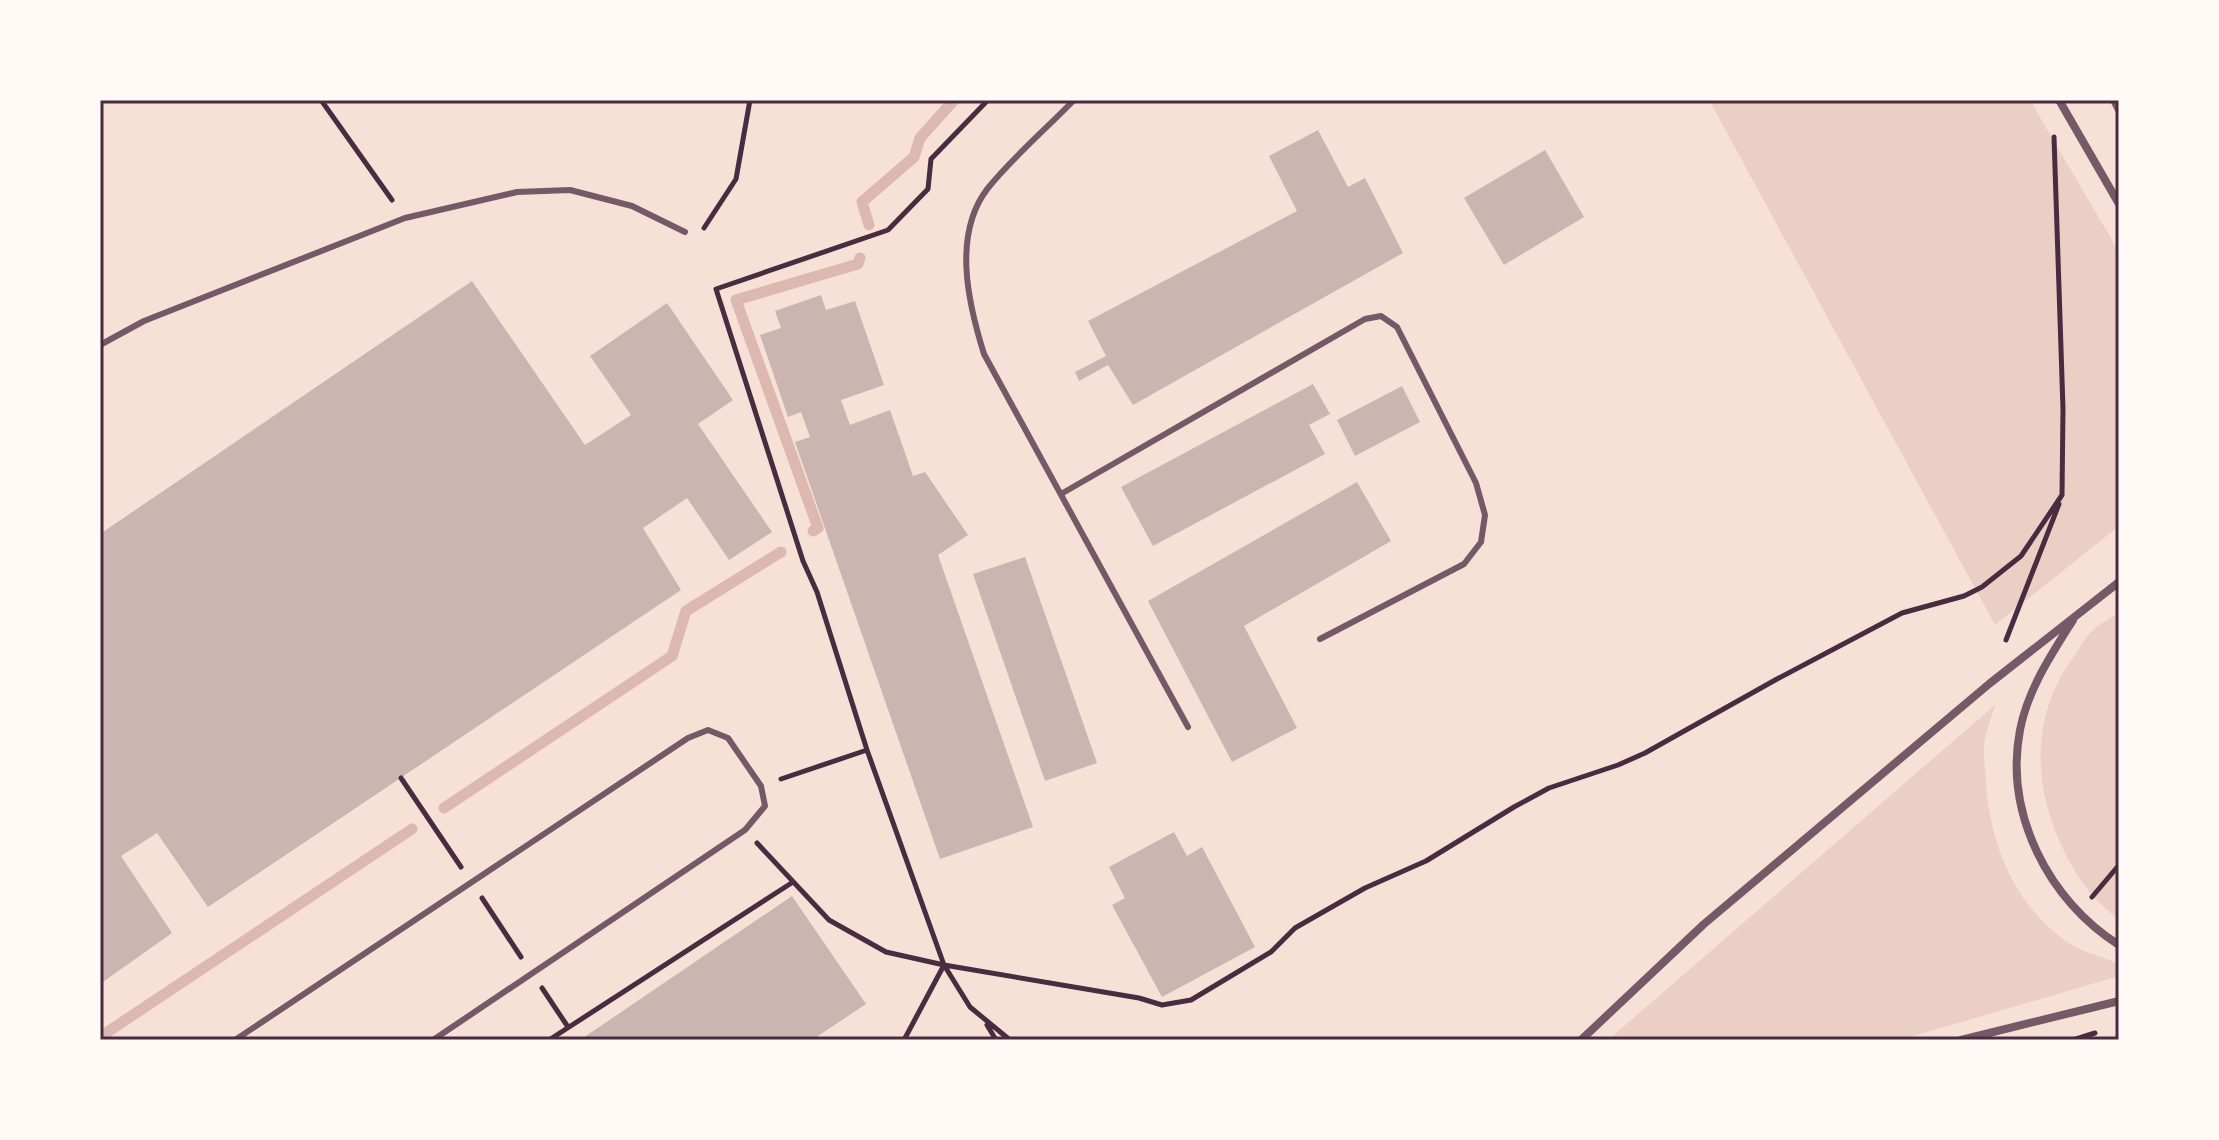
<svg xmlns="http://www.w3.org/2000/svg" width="2219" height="1140" font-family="Figtree,sans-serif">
<rect width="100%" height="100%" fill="#f7e1d7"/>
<!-- green -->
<path fill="#ebcfc5" d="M 1709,100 L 2030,100 L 2119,252 L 2119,526 L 1995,625 Z
M 2119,612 L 2119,921 C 2108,910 2094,899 2085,886 C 2037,818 2021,730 2072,659 C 2079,650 2085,637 2094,629 C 2101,623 2111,618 2119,612 Z
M 1995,705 C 1991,719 1985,733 1984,747 C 1983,759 1986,772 1986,784 C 1990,843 2014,903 2063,939 C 2079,952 2100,955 2119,964 L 2119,976 L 1900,1040 L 1608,1040 Z"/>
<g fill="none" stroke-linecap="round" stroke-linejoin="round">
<!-- stream -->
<path stroke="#dcb8b0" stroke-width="11" d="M 869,225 L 862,202 L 914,157 L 920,138 L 954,100
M 813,531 L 818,528 L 736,300 L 858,264 L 860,258
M 444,808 L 672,656 L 686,611 L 781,552
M 100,1037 L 412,829"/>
</g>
<!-- building -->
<path fill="#ccb4b1" d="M 1318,130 L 1348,187 L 1365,178 L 1403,253 L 1133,405 L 1108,365 L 1079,381 L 1075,372 L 1106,356 L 1088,321 L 1297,211 L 1269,156 Z
M 1545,150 L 1584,217 L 1504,265 L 1464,198 Z
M 472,281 L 585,445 L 631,415 L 590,356 L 667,303 L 733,400 L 698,424 L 772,532 L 729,560 L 687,498 L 643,528 L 681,590 L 208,907 L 157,833 L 121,856 L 172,933 L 100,984 L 100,534 Z
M 821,295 L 826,310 L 855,301 L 884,385 L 841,400 L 850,425 L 890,410 L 913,476 L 925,472 L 968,535 L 938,555 L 1033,827 L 940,859 L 795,442 L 810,437 L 801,412 L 788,417 L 760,335 L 781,328 L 775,311 Z
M 1313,384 L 1330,414 L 1309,425 L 1325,454 L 1153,546 L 1121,487 Z
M 1402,386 L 1420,422 L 1355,456 L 1337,420 Z
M 1357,482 L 1391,541 L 1244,626 L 1297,728 L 1232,762 L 1148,601 Z
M 1025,557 L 1097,763 L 1045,781 L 973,574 Z
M 1174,832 L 1187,856 L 1202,847 L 1255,947 L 1162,997 L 1112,905 L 1125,898 L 1109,867 Z
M 792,896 L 866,1004 L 812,1040 L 580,1040 Z"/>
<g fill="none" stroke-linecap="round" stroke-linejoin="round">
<!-- path -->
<path stroke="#4a2c40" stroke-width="5" d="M 321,100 L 392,200
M 988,100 L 931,159 L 928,189 L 888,230 L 716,289 L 803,561 L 817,592 L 867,750 L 944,965 L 970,1007 L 1010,1040
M 2054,137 L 2063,409 L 2062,495
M 704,228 L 736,179 L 750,100
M 2006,640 L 2059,504
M 401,778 L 461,867
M 781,779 L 867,750
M 757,843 L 829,920 L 886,952 L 944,965 L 1139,998 L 1162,1005 L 1191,1000 L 1271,952 L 1295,928 L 1365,888 L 1426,861 L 1514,807 L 1549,788 L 1618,765 L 1645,753 L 1777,679 L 1902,613 L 1964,596 L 1982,587 L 2021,556 L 2062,495
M 2092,897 L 2119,865
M 482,898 L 521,957
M 542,988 L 568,1027
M 987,1025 L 996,1040
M 549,1040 L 793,882
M 904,1040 L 944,965
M 2073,1040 L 2095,1033"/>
<!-- service -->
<path stroke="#755966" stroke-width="6" d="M 1074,100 C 1046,129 1013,157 988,188 C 952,234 968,303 984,354 L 1188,727
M 100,345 L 144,321 L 405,218 L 517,192 L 570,190 L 632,206 L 685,232
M 1061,494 L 1365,319 L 1381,316 L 1397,327 L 1476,483 L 1485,515 L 1481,542 L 1464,564 L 1320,639
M 235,1040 L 688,738 L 708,730 L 728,738 L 761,786 L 765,806 L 745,830 L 433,1040"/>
<!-- minor -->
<path stroke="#755966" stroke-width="8" d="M 2059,100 L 2119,204
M 2114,100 L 2119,110
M 2073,620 C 2051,655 2028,689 2020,730 C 2004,814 2049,901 2119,945
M 1581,1040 L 1704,924 L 1989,684 L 2119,582
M 1961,1040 L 2119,1001"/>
</g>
<!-- border -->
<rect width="2219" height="1140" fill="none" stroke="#fffaf5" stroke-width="204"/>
<rect x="102" y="102" width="2015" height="936" fill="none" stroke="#4a2c40" stroke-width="3"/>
</svg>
